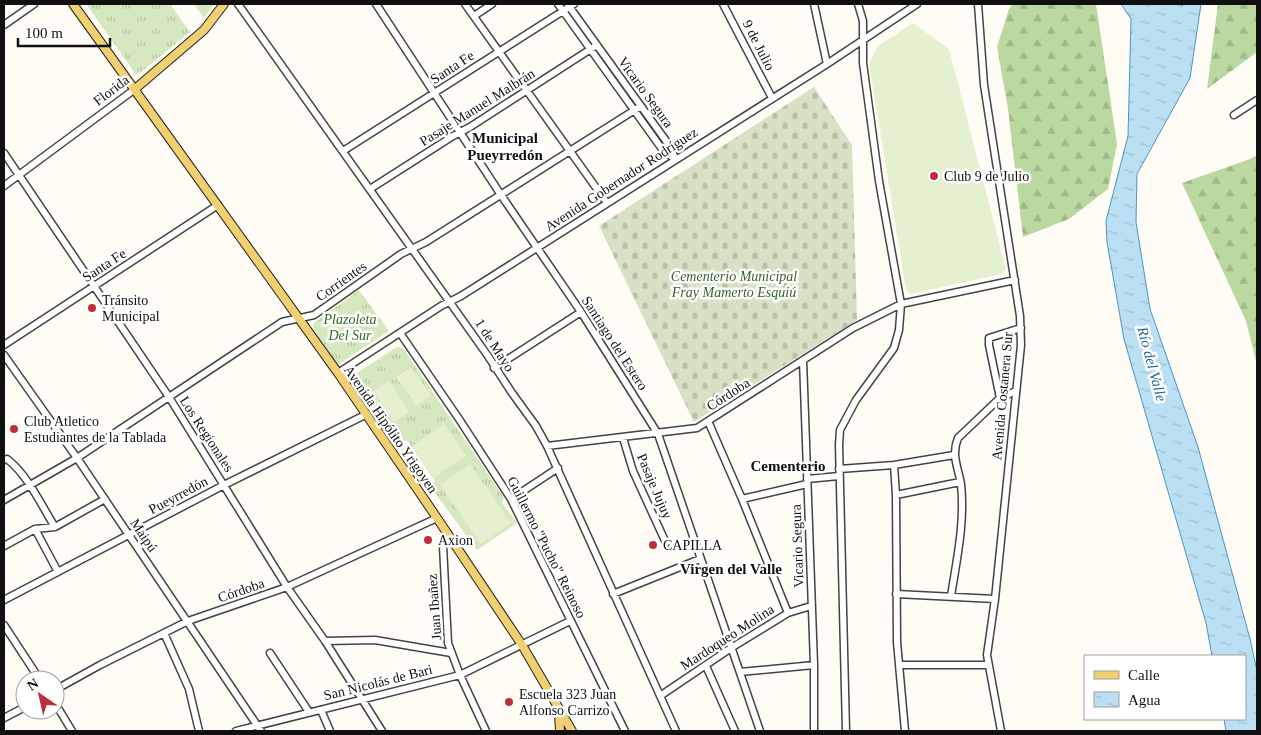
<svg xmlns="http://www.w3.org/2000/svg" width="1261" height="735" font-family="Georgia,serif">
<defs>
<pattern id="grass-tufts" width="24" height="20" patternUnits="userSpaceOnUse" patternTransform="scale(1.25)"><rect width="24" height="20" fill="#d5e8bf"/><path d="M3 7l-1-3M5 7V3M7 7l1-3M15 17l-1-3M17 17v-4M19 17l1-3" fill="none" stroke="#b6c6a3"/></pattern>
<pattern id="forest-firs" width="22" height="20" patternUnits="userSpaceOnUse" patternTransform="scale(1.25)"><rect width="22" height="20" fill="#bad89f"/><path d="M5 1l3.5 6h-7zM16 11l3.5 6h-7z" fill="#9fb888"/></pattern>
<pattern id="cemetery-stones" width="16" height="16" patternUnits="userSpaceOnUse" patternTransform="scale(1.25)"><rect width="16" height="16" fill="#d8e1c5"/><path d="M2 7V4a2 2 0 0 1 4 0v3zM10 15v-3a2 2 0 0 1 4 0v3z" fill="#b8c0a8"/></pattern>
<pattern id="water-ripples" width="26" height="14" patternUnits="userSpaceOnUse" patternTransform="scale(1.25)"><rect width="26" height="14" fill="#bce0f3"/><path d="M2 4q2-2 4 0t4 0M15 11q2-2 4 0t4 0" fill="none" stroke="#a1bfcf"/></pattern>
</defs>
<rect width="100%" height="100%" fill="#fefcf5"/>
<!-- grass -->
<path fill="url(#grass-tufts)" d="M 86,4 L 170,4 L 190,32 L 140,73 L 135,73 Z
M 194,4 L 214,4 L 204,18 Z
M 359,290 L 389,331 L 339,364 L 336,362 L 313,329 L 314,323 Z
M 397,347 L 403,348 L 504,498 L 502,503 L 517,523 L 477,550 L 430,486 L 435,481 L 407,440 L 398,446 L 355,379 L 354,375 Z"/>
<!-- forest -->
<path fill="url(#forest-firs)" d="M 1013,4 L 1096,4 L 1117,144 L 1108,189 L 1069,219 L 1023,237 L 1008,109 L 997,47 L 1009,9 Z
M 1218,4 L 1257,4 L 1257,52 L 1207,89 Z
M 1257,155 L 1257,365 L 1246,321 L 1182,183 L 1250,159 Z"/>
<!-- cemetery -->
<path fill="url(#cemetery-stones)" d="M 814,87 L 852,145 L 857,320 L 694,422 L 599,226 Z"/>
<!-- pitch -->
<path fill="#e5f0d0" d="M 913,23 L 949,49 L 1006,269 L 1002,274 L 910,294 L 906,289 L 869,64 L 878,46 Z
M 411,367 L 431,396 L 416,406 L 396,377 Z
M 389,381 L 409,412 L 394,422 L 374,391 Z
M 444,424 L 466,455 L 434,478 L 412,446 Z
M 470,464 L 511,523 L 481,544 L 440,485 Z"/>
<!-- water -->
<path fill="url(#water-ripples)" stroke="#4696c7" d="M 1121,4 L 1181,4 L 1182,6 L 1183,4 L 1201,4 L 1190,78 L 1137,174 L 1136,222 L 1150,309 L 1198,447 L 1250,639 L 1257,671 L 1257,731 L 1226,731 L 1224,719 L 1245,719 L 1245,656 L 1212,656 L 1206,623 L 1124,339 L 1107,242 L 1106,221 L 1128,136 L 1131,19 Z"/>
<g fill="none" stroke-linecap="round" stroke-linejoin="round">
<!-- minor casing -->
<g stroke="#434343" stroke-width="9">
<path id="minor" d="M 238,4 L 488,356 L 512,393 L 536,426 L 547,446 L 676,731
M 376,4 L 501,195 L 581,312 L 658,434 L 760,731
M 465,4 L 607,203
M 558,4 L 662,149 L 675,159
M 723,4 L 772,98
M 814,4 L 827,64
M 978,4 L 984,85 L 1020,316 L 1021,345 L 995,599 L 987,655 L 1001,731
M 568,5 L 669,145 L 675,158
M 474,16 L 492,4
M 4,25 L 34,4
M 1234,115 L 1257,100
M 343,151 L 574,4
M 4,153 L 169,397 L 287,587 L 325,641 L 382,731
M 4,186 L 135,89
M 370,189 L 453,136 L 470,127 L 597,45
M 400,333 L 459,419 L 511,499 L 625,731
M 4,345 L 218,205
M 4,355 L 77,458 L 261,731
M 803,360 L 814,665 L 814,731
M 494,368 L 581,312
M 338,373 L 441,306 L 461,296 L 827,64 L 917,4
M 1000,398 L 989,345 L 989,338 L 1021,328
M 708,421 L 742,499 L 788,613
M 623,438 L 633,471 L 666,543
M 547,446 L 697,428 L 853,328 L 901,304 L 1015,280
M 4,460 L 7,459 C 28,475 41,505 55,527
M 894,465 L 896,495 L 897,642 L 905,731
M 839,469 L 894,465 L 954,455
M 807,479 L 839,476
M 896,495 L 960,482
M 511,499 L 558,468
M 742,499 L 807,484
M 4,500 L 77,458 L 282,322 L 314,315 L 401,254 L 426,242 L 641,106
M 35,529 L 58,572
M 448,534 L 443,546 L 448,643 L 460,675 L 486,731
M 4,546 L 35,529 L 55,527 L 105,499
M 613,594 L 700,559
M 896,594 L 995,599
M 951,596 C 957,558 965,522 961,484 C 958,467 951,455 958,438 L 1000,398 L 1016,391
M 4,600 L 224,485 L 365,415
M 4,625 L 40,680
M 164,633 L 189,689 L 199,731
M 325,641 L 375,640 L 451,653
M 270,653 L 309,712
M 899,665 L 988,665
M 706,666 L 735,731
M 740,672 L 814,665
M 55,690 L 100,665 L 188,621 L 287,587 L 437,518
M 660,696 L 731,648 L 788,613 L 811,606
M 55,703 L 72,731
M 321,710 L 330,731
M 4,718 L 25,707
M 236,731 L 460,675 L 570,621
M 846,731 L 839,445 L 840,430 L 856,400 L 894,348 L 899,330 L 901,304 L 879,181 L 863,63 L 863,21 L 858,4"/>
</g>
<!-- major casing -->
<g stroke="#212121" stroke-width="10">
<path id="major" d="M 73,4 L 338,373 L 437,518 L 522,645 L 572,731
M 135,89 L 204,30 L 224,4
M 559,713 L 560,731"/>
</g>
<!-- minor -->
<use href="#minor" stroke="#fff" stroke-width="6"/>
<!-- major -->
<use href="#major" stroke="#f1d072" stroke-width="8"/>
</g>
<!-- markers -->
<g fill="#ba2f38" stroke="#fff" stroke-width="2">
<circle cx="934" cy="176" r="5"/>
<circle cx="92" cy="308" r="5"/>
<circle cx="14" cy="429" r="5"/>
<circle cx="428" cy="540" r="5"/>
<circle cx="653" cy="545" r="5"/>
<circle cx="509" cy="702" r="5"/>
</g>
<g text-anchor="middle" stroke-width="5" stroke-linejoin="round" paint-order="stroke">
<!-- street labels -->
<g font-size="14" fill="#101010" stroke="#fff">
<text transform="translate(759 45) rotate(63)" y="5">9 de Julio</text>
<text transform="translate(452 67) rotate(-33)" y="5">Santa Fe</text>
<text transform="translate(111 90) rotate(-37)" y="5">Florida</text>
<text transform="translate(646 92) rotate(54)" y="5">Vicario Segura</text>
<text transform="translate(477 107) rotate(-32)" y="5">Pasaje Manuel Malbrán</text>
<text transform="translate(621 179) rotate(-33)" y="5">Avenida Gobernador Rodríguez</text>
<text transform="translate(104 265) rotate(-33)" y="5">Santa Fe</text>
<text transform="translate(341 281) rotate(-35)" y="5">Corrientes</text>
<text transform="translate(615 343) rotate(57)" y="5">Santiago del Estero</text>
<text transform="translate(495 345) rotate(57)" y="5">1 de Mayo</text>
<text transform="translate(728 394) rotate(-33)" y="5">Córdoba</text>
<text transform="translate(1002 396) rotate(-85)" y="5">Avenida Costanera Sur</text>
<text transform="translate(391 429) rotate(55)" y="5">Avenida Hipólito Yrigoyen</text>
<text transform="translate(207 434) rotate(57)" y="5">Los Regionales</text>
<text transform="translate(655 486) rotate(67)" y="5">Pasaje Jujuy</text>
<text transform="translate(178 495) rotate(-28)" y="5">Pueyrredón</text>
<text transform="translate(144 535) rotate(56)" y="5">Maipú</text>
<text transform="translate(797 546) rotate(-92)" y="5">Vicario Segura</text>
<text transform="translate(547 547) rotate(63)" y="5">Guillermo "Pucho" Reinoso</text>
<text transform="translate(241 590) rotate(-19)" y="5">Córdoba</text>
<text transform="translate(434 607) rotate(-94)" y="5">Juan Ibañez</text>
<text transform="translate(727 637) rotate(-33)" y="5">Mardoqueo Molina</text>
<text transform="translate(378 682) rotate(-14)" y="5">San Nicolás de Bari</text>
</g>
<!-- poi labels -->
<g font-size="14" fill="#101010" stroke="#fff" text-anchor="start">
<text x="944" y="181">Club 9 de Julio</text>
<text x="102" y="305">Tránsito<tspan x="102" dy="16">Municipal</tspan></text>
<text x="24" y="426">Club Atletico<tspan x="24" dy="16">Estudiantes de la Tablada</tspan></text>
<text x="438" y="545">Axion</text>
<text x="663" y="550">CAPILLA</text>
<text x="519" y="699">Escuela 323 Juan<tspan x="519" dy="16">Alfonso Carrizo</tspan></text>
</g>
<!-- park labels -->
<g font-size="14" font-style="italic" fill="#326623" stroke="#fff">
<text x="734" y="281">Cementerio Municipal<tspan x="734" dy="16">Fray Mamerto Esquiú</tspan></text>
<text x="350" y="324">Plazoleta<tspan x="350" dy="16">Del Sur</tspan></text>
</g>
<!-- neighbourhood labels -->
<g font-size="15" font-weight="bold" fill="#101010" stroke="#fff">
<text x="505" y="143">Municipal<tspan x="505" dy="17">Pueyrredón</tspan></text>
<text x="788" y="471">Cementerio</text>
<text x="731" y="574">Virgen del Valle</text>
</g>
<!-- water labels -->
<g font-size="15" font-style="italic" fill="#1f689d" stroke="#fff">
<text transform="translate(1152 364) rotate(75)" y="5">Río del Valle</text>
</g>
</g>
<!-- border -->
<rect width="1261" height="735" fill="none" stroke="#101010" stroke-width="10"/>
<!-- legend -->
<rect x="1084" y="655" width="162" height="65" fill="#ffffff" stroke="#9f9f9f"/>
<rect x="1094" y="671" width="25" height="8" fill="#f1d072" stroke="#9f9f9f"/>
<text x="1128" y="680" font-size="15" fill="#101010">Calle</text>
<rect x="1094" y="692" width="25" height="15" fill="url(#water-ripples)" stroke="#9f9f9f"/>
<text x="1128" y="705" font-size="15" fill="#101010">Agua</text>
<!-- north arrow -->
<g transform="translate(40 695) rotate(326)"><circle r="24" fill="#ffffff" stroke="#9f9f9f"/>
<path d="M0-4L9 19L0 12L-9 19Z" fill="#ba2f38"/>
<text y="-8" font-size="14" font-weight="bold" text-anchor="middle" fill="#101010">N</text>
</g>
<!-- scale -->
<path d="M18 38v8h92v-8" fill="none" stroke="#101010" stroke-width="2.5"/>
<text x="25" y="38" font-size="15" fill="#101010" stroke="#ffffff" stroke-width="4" paint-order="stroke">100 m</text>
</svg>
